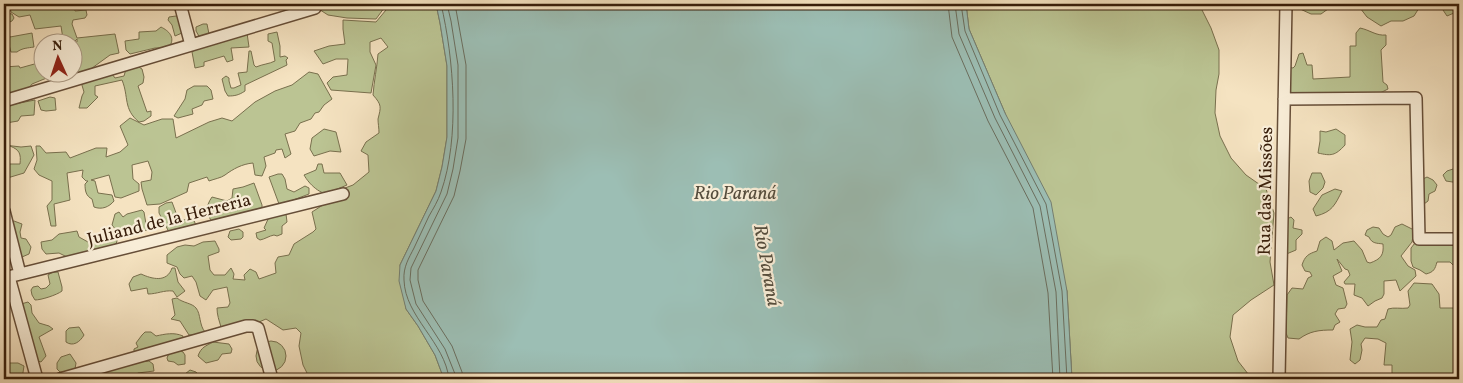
<svg xmlns="http://www.w3.org/2000/svg" width="1463" height="383" font-family="Vollkorn,serif">
<rect width="100%" height="100%" fill="#f5e3c1"/>
<filter id="stains"><feTurbulence type="fractalNoise" baseFrequency=".004" numOctaves="4"/><feColorMatrix values="0 0 0 0 .2 0 0 0 0 .09 0 0 0 0 .02 0 0 0 .5 -.17"/></filter>
<radialGradient id="worn" r=".72"><stop offset=".6" stop-color="#630" stop-opacity="0"/><stop offset="1" stop-color="#630" stop-opacity=".3"/></radialGradient>
<!-- green -->
<path fill="#bbc493" stroke="#79704e" d="M 4,4 L 6,13 L 12,14 L 14,18 L 12,21 L 5,24 L 10,37 L 32,33 L 34,47 C 28,48 22,48 17,52 L 11,52 L 9,45 L 4,46 Z
M 12,4 L 74,4 L 75,11 L 86,10 L 87,15 L 85,18 L 73,20 L 72,24 L 77,38 L 115,34 L 119,53 L 110,55 L 88,71 L 80,74 L 54,75 L 32,84 L 26,92 L 14,95 L 4,92 L 4,67 L 19,66 L 20,68 L 38,63 L 36,57 L 37,53 L 42,51 L 42,72 L 72,72 L 73,43 L 77,42 L 77,39 L 75,41 L 66,41 L 63,39 L 61,26 L 35,29 L 30,15 L 19,17 L 11,12 L 10,6 Z
M 311,4 L 387,4 L 376,19 L 347,18 L 328,15 Z
M 391,4 L 436,4 L 440,23 L 447,66 L 447,137 L 442,167 L 436,191 L 400,265 L 406,309 L 418,326 L 435,355 L 444,379 L 321,379 L 308,375 L 303,365 L 299,346 L 301,333 L 296,328 L 283,330 L 266,319 L 245,328 L 233,330 L 221,327 C 219,320 217,315 217,308 L 228,307 L 230,303 L 227,287 L 213,290 L 206,300 L 200,296 L 196,282 L 192,276 L 184,278 L 180,274 L 177,267 L 167,263 L 167,255 L 177,247 L 185,245 L 194,246 L 203,242 L 215,241 L 219,249 L 219,252 L 208,256 L 210,270 L 214,275 L 225,275 L 231,268 L 234,274 L 233,279 L 245,280 L 244,275 L 250,269 L 256,272 L 259,279 L 276,273 L 275,263 L 278,257 L 289,255 L 294,244 L 313,232 L 316,229 L 312,212 L 326,203 L 337,191 L 353,185 L 369,172 L 368,155 L 361,151 L 366,142 L 379,133 C 379,128 378,123 378,119 C 381,107 382,105 373,95 C 374,81 377,68 378,54 L 388,47 L 381,38 L 370,42 L 370,52 L 376,65 L 371,93 L 331,90 L 327,83 L 333,77 L 347,75 L 348,59 L 336,59 L 323,64 L 314,51 L 329,46 L 345,44 L 343,29 L 343,20 L 376,22 Z
M 966,4 L 1199,4 L 1211,28 L 1219,50 L 1219,74 L 1216,90 L 1215,113 L 1220,136 L 1231,158 L 1246,175 L 1266,189 L 1274,213 L 1270,262 L 1274,285 L 1251,300 L 1233,315 L 1230,337 L 1238,361 L 1252,379 L 1072,379 L 1067,291 L 1005,113 L 969,29 Z
M 1295,4 L 1335,4 L 1321,14 L 1311,14 L 1298,8 Z
M 1357,4 L 1425,4 L 1419,8 L 1414,16 L 1403,21 L 1391,21 L 1381,26 L 1367,17 Z
M 1442,4 L 1459,4 L 1459,10 L 1456,9 L 1454,13 L 1447,16 L 1443,10 Z
M 176,16 L 179,16 L 179,23 L 182,30 L 182,33 L 175,36 L 172,25 L 168,20 L 169,17 Z
M 203,24 L 207,24 L 209,34 L 200,38 L 196,31 L 196,27 Z
M 161,27 C 169,31 175,37 170,46 L 163,48 L 155,48 L 130,54 L 126,50 L 125,41 L 139,39 L 139,32 L 156,31 Z
M 1360,28 C 1370,30 1376,36 1386,35 L 1386,45 L 1381,50 L 1383,82 L 1387,85 L 1388,89 L 1380,93 L 1292,103 L 1288,107 L 1279,106 C 1278,92 1283,81 1288,67 L 1293,68 L 1295,66 L 1299,54 L 1303,53 L 1307,65 L 1312,65 L 1313,79 L 1350,77 L 1350,46 L 1356,46 L 1356,33 Z
M 277,32 L 280,46 L 280,57 L 285,56 L 288,58 L 286,60 L 287,65 L 245,85 L 245,91 C 239,95 235,96 228,96 L 225,91 L 222,79 L 226,76 L 229,78 L 229,81 L 231,88 L 234,88 L 241,85 L 238,73 L 247,72 L 249,51 L 251,51 L 254,65 L 256,67 C 263,64 269,64 275,61 L 272,43 L 268,41 L 268,34 Z
M 247,33 L 249,47 L 231,48 L 233,60 L 227,62 L 224,56 L 204,62 L 204,66 L 195,68 L 192,52 L 199,47 Z
M 137,66 L 142,69 L 144,77 L 143,83 L 138,86 L 147,112 L 151,111 L 151,116 L 144,121 L 139,122 C 123,109 129,97 122,80 L 95,86 L 95,95 L 98,97 L 87,108 L 79,108 L 82,96 L 84,92 L 81,82 L 112,74 L 115,78 L 124,76 L 126,69 Z
M 309,72 L 318,74 L 332,99 L 324,105 L 319,112 L 315,113 L 311,119 L 300,123 L 295,131 L 285,134 L 291,154 L 285,158 L 282,149 L 276,150 L 275,153 L 264,157 L 266,166 L 262,176 L 255,175 L 253,163 C 242,164 233,169 225,175 C 221,178 214,179 209,181 L 207,177 L 189,183 L 187,192 L 160,204 L 147,205 L 142,189 L 141,182 L 151,180 L 152,172 L 148,161 L 132,165 L 133,179 L 139,184 L 139,191 L 121,198 L 115,197 L 109,175 L 91,180 L 95,181 L 98,193 L 112,195 L 114,201 C 109,207 102,210 94,207 L 92,199 C 86,196 85,191 85,184 L 88,181 L 86,181 L 82,177 L 83,170 L 67,173 L 70,200 L 54,204 L 56,226 L 51,226 L 47,206 L 52,200 L 52,181 L 39,175 L 34,169 L 37,160 L 36,146 L 40,146 L 46,153 L 66,152 L 70,158 L 96,148 L 107,148 L 106,157 L 120,152 L 128,145 L 120,126 L 130,118 L 144,125 L 162,119 L 173,119 L 176,138 L 209,122 L 222,118 L 232,121 L 255,102 L 275,91 L 292,85 Z
M 194,86 L 207,86 L 211,90 L 213,99 L 204,101 L 202,105 L 192,109 L 193,114 L 178,118 L 174,116 L 185,99 L 187,90 Z
M 50,97 L 55,98 L 56,110 L 46,111 L 41,110 L 38,101 Z
M 35,100 L 34,115 L 21,116 L 18,121 L 6,123 L 4,126 L 4,106 Z
M 324,129 L 336,132 L 341,152 L 330,151 L 314,156 L 310,149 L 312,138 Z
M 1336,129 L 1345,135 L 1345,145 C 1335,156 1331,156 1318,153 L 1320,141 L 1320,131 L 1326,132 Z
M 4,145 L 21,147 L 31,146 L 34,155 L 24,173 L 4,179 L 4,164 L 20,164 C 21,154 20,150 10,146 L 4,149 Z
M 318,164 L 322,164 L 324,173 L 340,173 L 347,185 L 335,190 L 332,194 C 321,196 309,184 304,175 L 316,170 Z
M 1459,167 L 1459,183 L 1446,181 L 1443,175 L 1447,171 Z
M 1312,173 L 1321,173 L 1325,182 L 1323,188 L 1316,195 L 1310,192 L 1309,181 Z
M 278,174 L 282,174 L 285,179 L 287,189 L 294,192 L 305,186 L 309,188 L 309,194 L 288,202 L 279,204 L 269,177 Z
M 1427,177 L 1433,180 L 1437,185 L 1435,191 L 1429,194 L 1428,201 L 1424,204 L 1416,200 L 1421,180 Z
M 254,183 L 262,205 L 262,208 L 256,211 L 213,223 C 206,214 205,207 212,197 L 227,201 L 232,198 L 233,189 L 243,187 Z
M 1335,189 L 1342,191 C 1335,205 1332,212 1316,216 L 1313,209 L 1322,195 Z
M 172,202 L 179,221 L 193,218 L 197,228 L 170,234 L 159,213 L 159,207 L 166,203 Z
M 142,210 L 144,212 L 147,230 C 131,235 124,241 112,225 L 115,214 L 119,212 L 123,217 L 127,214 Z
M 282,213 L 286,214 L 287,222 L 282,226 L 282,234 L 277,236 L 274,235 C 269,236 265,239 260,240 L 257,238 L 256,233 L 266,230 L 264,228 L 269,217 Z
M 1291,217 L 1294,220 L 1293,228 L 1302,230 L 1302,234 L 1296,240 L 1296,250 L 1284,255 L 1285,220 Z
M 14,221 L 22,224 L 20,232 L 21,238 L 26,239 L 31,247 L 29,254 L 22,257 L 12,251 L 8,222 Z
M 1402,224 L 1414,230 L 1412,242 L 1401,256 L 1408,266 L 1415,270 L 1416,276 L 1400,291 L 1396,280 L 1384,281 L 1384,294 L 1382,298 L 1375,301 L 1368,306 L 1362,298 L 1354,295 L 1355,284 L 1345,284 L 1344,282 L 1350,275 L 1348,270 L 1345,269 L 1337,259 L 1342,271 L 1333,276 L 1336,285 L 1343,288 L 1347,304 L 1345,308 L 1338,309 L 1335,314 L 1340,322 L 1335,325 L 1333,330 C 1319,330 1310,331 1299,339 L 1288,338 L 1286,333 L 1287,295 L 1292,288 L 1303,289 L 1308,278 L 1312,276 L 1310,272 L 1305,271 L 1302,265 C 1305,256 1308,254 1317,251 L 1320,241 L 1326,237 L 1332,241 L 1334,250 L 1343,243 L 1354,241 L 1362,250 L 1367,262 L 1370,263 C 1381,259 1384,255 1383,244 C 1377,243 1372,244 1369,237 L 1365,235 L 1367,230 L 1373,227 L 1379,228 L 1383,234 L 1388,237 L 1391,235 L 1395,227 Z
M 239,229 L 243,232 L 243,237 L 241,239 L 231,240 L 228,237 L 230,231 Z
M 77,231 L 79,237 L 88,242 L 111,236 L 118,238 L 116,244 L 78,255 L 67,257 L 59,253 L 46,254 L 42,249 L 41,242 L 52,240 L 59,234 Z
M 1459,242 L 1459,267 L 1454,266 L 1450,262 L 1437,262 C 1435,269 1434,272 1426,274 L 1420,270 L 1413,267 L 1411,261 L 1411,248 L 1415,243 Z
M 172,268 L 175,268 L 178,282 L 185,291 L 177,297 L 173,291 C 164,290 157,294 148,294 L 147,288 L 131,291 L 129,284 L 133,277 L 141,274 C 152,279 167,283 172,268 Z
M 53,272 L 58,272 L 62,287 L 62,291 C 57,295 41,300 35,300 L 32,295 L 31,290 L 33,287 L 38,286 L 41,289 L 46,288 L 50,284 L 48,275 Z
M 1414,283 L 1432,284 L 1439,294 L 1440,308 L 1459,308 L 1459,371 L 1456,373 L 1454,377 L 1446,379 L 1392,379 L 1392,365 L 1384,365 L 1386,343 L 1378,339 L 1365,338 L 1361,344 L 1362,350 L 1360,360 L 1355,364 L 1350,360 L 1352,342 L 1350,329 L 1357,325 L 1365,327 L 1377,327 L 1381,320 L 1385,319 L 1388,309 C 1394,307 1401,309 1408,308 L 1410,305 L 1408,291 Z
M 177,298 C 183,303 192,303 196,308 C 201,314 199,325 205,332 L 193,335 L 189,335 L 180,321 L 171,319 L 175,315 L 172,299 Z
M 28,302 L 31,305 L 32,313 L 39,323 L 49,326 L 53,329 L 39,337 L 46,356 L 41,362 L 35,360 L 21,304 Z
M 79,327 L 84,335 C 80,342 73,347 66,342 L 66,331 L 69,328 Z
M 145,332 L 151,332 L 156,336 C 165,334 174,332 183,336 L 182,340 L 134,353 L 134,349 L 138,347 L 136,343 L 142,335 Z
M256 356a15 15 0 1 1 30 0a15 15 0 1 1-30 0Z
M 213,342 L 229,344 L 232,349 L 231,353 L 222,354 L 218,360 L 206,363 L 198,356 C 201,347 206,346 213,342 Z
M 179,350 L 183,352 L 185,355 L 185,364 L 178,365 L 174,362 L 168,361 L 167,358 L 169,353 Z
M 70,354 L 76,363 L 75,369 L 67,372 L 60,372 L 57,369 L 57,363 L 61,357 Z
M 149,361 L 153,364 L 154,371 L 138,373 L 134,376 C 122,373 124,376 115,379 C 108,381 82,379 73,379 L 121,366 L 132,364 L 136,362 Z
M 10,363 L 18,363 L 24,366 L 22,379 L 4,379 L 4,365 Z
M 190,370 L 196,372 L 201,378 L 212,379 L 183,379 L 185,374 Z"/>
<!-- water -->
<path fill="#9cbeb4" stroke="#747e70" d="M 436,4 L 966,4 L 969,29 L 1005,113 L 1051,202 L 1067,291 L 1072,379 L 444,379 L 435,355 L 418,326 L 406,309 L 399,281 L 400,265 L 436,191 L 442,167 L 447,137 L 447,66 L 440,23 Z"/>
<g fill="none" stroke-linecap="round" stroke-linejoin="round">
<!-- shore -->
<path stroke="#6a6e5f" stroke-width="1" d="M 441,4 C 454,59 460,138 441,192 C 438,201 433,209 429,216 C 424,227 419,237 414,248 C 409,258 403,267 404,280 C 405,317 445,342 449,379
M 447,4 L 451,21 L 458,65 L 458,138 L 453,169 L 447,194 L 411,268 L 410,280 L 416,304 L 445,349 L 455,374 L 455,379
M 455,4 L 466,65 L 466,139 L 460,171 L 454,196 L 418,270 L 418,280 L 423,301 L 452,346 L 462,372 L 463,379
M 948,4 L 952,37 L 988,121 L 1033,208 L 1048,293 L 1053,379
M 955,4 L 959,34 L 995,118 L 1040,206 L 1056,292 L 1060,379
M 961,4 L 965,31 L 1000,115 L 1046,204 L 1062,291 L 1067,379"/>
<!-- street casing -->
<g stroke="#664e38" stroke-width="14">
<path id="street" d="M 180,4 L 191,45
M 1284,99 L 1416,98 L 1419,239 L 1459,239
M 4,101 L 315,8
M 4,211 L 20,274
M 9,277 L 37,379
M 4,278 L 343,194
M 60,379 L 246,326 L 253,326 L 258,328 L 272,379
M 1279,379 L 1286,4"/>
</g>
<!-- street -->
<use href="#street" stroke="#f8edd7" stroke-width="11"/>
</g>
<g text-anchor="middle" stroke-width="4.5" stroke-linejoin="round" paint-order="stroke">
<!-- street labels -->
<g font-size="18" fill="#371d0a" stroke="#f8edd7">
<text transform="translate(1265 191) rotate(-89)" y="6">Rua das Missões</text>
<text transform="translate(169 219) rotate(-14)" y="6">Juliand de la Herreria</text>
</g>
<!-- water labels -->
<g font-size="19" font-style="italic" fill="#554d3d" stroke="#f8edd7">
<text x="735" y="199">Rio Paraná</text>
<text transform="translate(768 265) rotate(80)" y="7">Río Paraná</text>
</g>
</g>
<!-- margin -->
<rect width="1463" height="383" fill="none" stroke="#f5e3c1" stroke-width="20"/>
<rect x="5" y="5" width="1453" height="373" fill="none" stroke="#371d0a" stroke-width="2.5"/>
<rect x="10" y="10" width="1443" height="363" fill="none" stroke="#371d0a"/>
<!-- north arrow -->
<g transform="translate(58 58) rotate(357)"><circle r="24" fill="#f8edd7" stroke="#ab9a85"/>
<path d="M0-4L9 19L0 12L-9 19Z" fill="#8f2418"/>
<text y="-8" font-size="14" font-weight="bold" text-anchor="middle" fill="#371d0a">N</text>
</g>
<rect width="100%" height="100%" filter="url(#stains)"/>
<rect width="100%" height="100%" fill="url(#worn)"/>
</svg>
